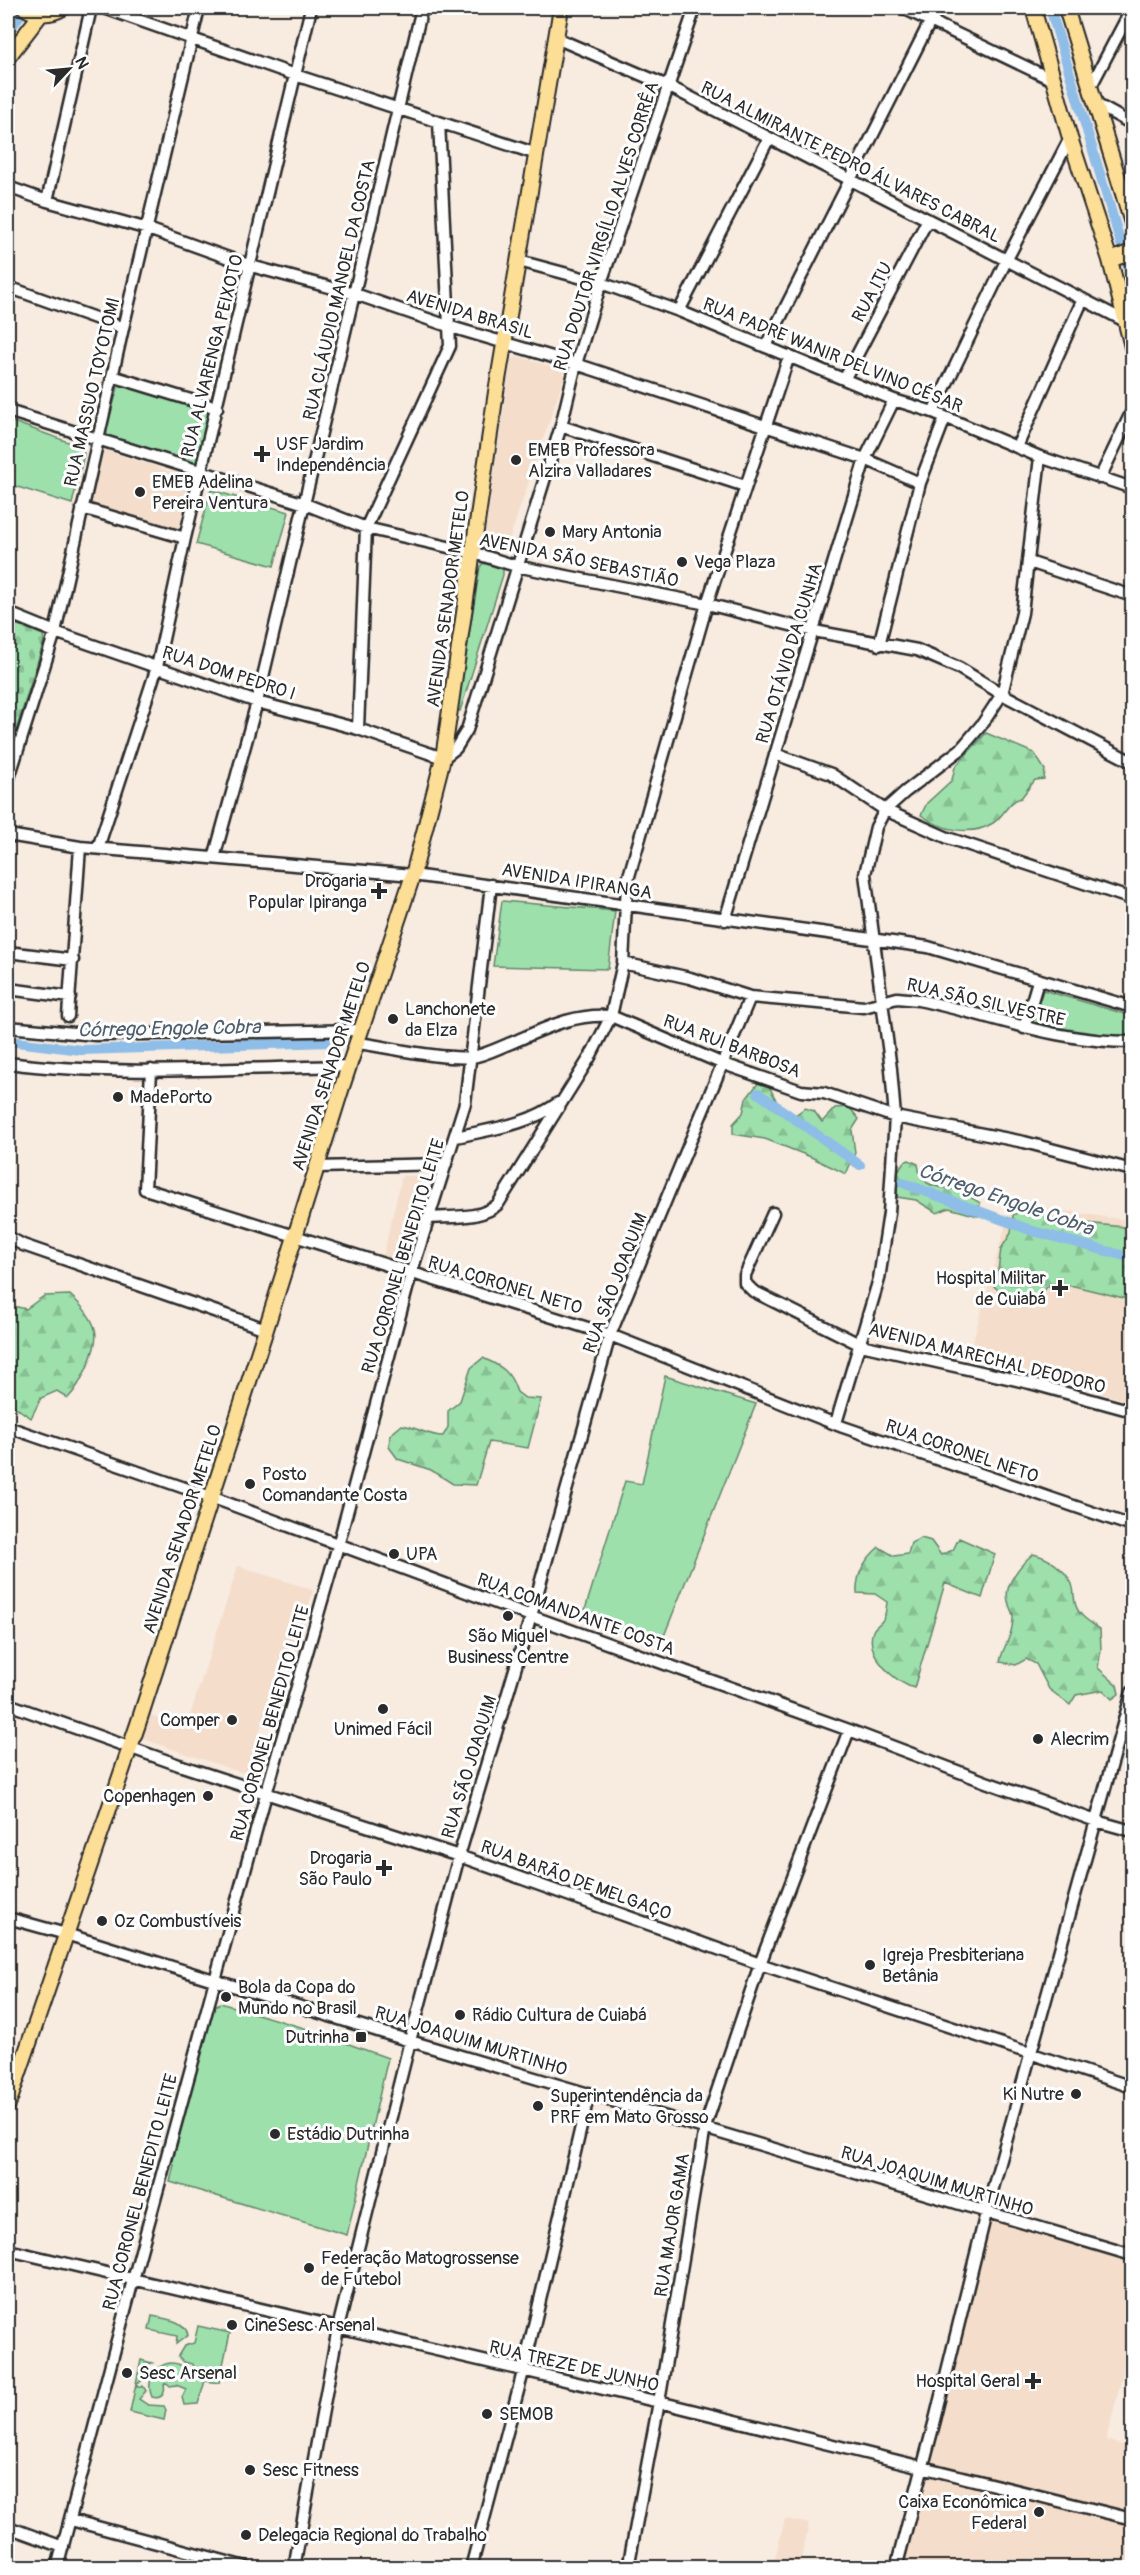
<svg xmlns="http://www.w3.org/2000/svg" width="1140" height="2575" font-family="Pangolin,sans-serif">
<defs>
<pattern id="forest-firs" width="22" height="20" patternUnits="userSpaceOnUse" patternTransform="scale(1.5)"><rect width="22" height="20" fill="#9de0ab"/><path d="M5 1l3.5 6h-7zM16 11l3.5 6h-7z" fill="#87c093"/></pattern>
<pattern id="cemetery-stones" width="16" height="16" patternUnits="userSpaceOnUse" patternTransform="scale(1.5)"><rect width="16" height="16" fill="#9de0ab"/><path d="M2 7V4a2 2 0 0 1 4 0v3zM10 15v-3a2 2 0 0 1 4 0v3z" fill="#87c093"/></pattern>
</defs>
<rect width="100%" height="100%" fill="#f8ebe0"/>
<filter id="ink" filterUnits="userSpaceOnUse"><feTurbulence type="fractalNoise" baseFrequency=".0167" numOctaves="2"/><feDisplacementMap in="SourceGraphic" scale="12" xChannelSelector="R" yChannelSelector="G"/><feConvolveMatrix kernelMatrix="1 2 1 2 8 2 1 2 1" color-interpolation-filters="sRGB"/></filter>
<g filter="url(#ink)">
<!-- built -->
<path fill="#f4ddcb" d="M 518,356 L 563,371 L 564,378 L 507,546 L 484,542 L 511,360 Z
M 105,450 L 187,477 L 189,482 L 179,527 L 176,529 L 92,506 L 90,502 L 101,452 Z
M 423,1175 L 426,1179 L 398,1261 L 394,1264 L 382,1260 L 402,1176 Z
M 1012,1203 L 1132,1221 L 1132,1402 L 969,1355 Z
M 238,1566 L 313,1590 L 277,1714 L 266,1711 L 246,1774 L 137,1737 L 145,1713 L 186,1728 Z
M 986,2213 L 1132,2255 L 1132,2337 L 1106,2440 L 1132,2448 L 1132,2519 L 923,2468 Z
M 925,2473 L 1132,2524 L 1132,2567 L 900,2568 Z
M 785,2519 L 809,2524 L 799,2567 L 773,2567 Z"/>
<!-- green -->
<path fill="#9de0ab" stroke="#64866b" stroke-width="1.5" d="M 119,384 L 206,411 L 209,414 L 198,459 L 195,463 L 107,435 L 106,430 Z
M 8,420 L 82,447 L 84,454 L 72,504 L 8,484 Z
M 211,490 L 289,512 L 274,566 L 196,544 Z
M 484,562 L 503,568 L 503,575 L 460,711 L 457,709 L 480,567 Z
M 502,901 L 615,911 L 608,969 L 493,966 Z
M 1043,990 L 1132,1016 L 1132,1038 L 1065,1032 L 1032,1025 Z
M 665,1376 L 756,1404 L 660,1646 L 583,1616 L 625,1481 L 642,1484 Z
M 220,2003 L 304,2028 L 388,2058 L 347,2235 L 170,2182 L 174,2165 L 172,2164 L 213,2007 Z
M 152,2316 C 166,2319 185,2320 188,2335 L 176,2344 L 177,2336 L 149,2330 Z
M 198,2326 L 230,2333 L 219,2383 L 205,2381 L 198,2404 L 184,2405 L 182,2397 L 186,2389 L 176,2385 L 170,2386 L 167,2383 L 164,2384 C 166,2393 162,2400 152,2397 C 142,2375 167,2352 186,2369 L 193,2368 L 192,2364 L 184,2362 L 178,2356 L 184,2346 L 194,2343 Z
M 141,2360 L 152,2363 L 148,2364 L 144,2380 L 137,2383 L 137,2386 L 143,2386 L 146,2391 L 139,2399 L 148,2405 L 164,2406 L 166,2410 L 164,2420 L 130,2412 Z"/>
<!-- forest -->
<path fill="url(#forest-firs)" stroke="#64866b" stroke-width="1.5" d="M 986,733 L 1034,753 L 1045,770 L 1044,779 L 1035,780 L 1021,798 C 1008,801 1004,816 993,823 C 971,837 941,830 921,815 L 927,803 L 952,780 L 955,767 Z
M 759,1082 L 768,1084 L 777,1102 L 795,1115 L 805,1108 L 814,1111 L 822,1122 L 835,1108 L 849,1107 L 859,1119 L 852,1130 L 855,1153 L 846,1174 L 811,1157 L 765,1139 L 733,1134 L 733,1124 L 743,1113 L 746,1099 Z
M 909,1160 L 918,1164 C 920,1184 930,1186 948,1188 C 959,1189 971,1197 980,1203 L 978,1216 L 949,1208 L 937,1213 L 916,1200 L 897,1197 C 898,1184 894,1165 909,1160 Z
M 1023,1210 L 1040,1211 L 1058,1220 L 1132,1228 L 1132,1300 L 1074,1286 L 1051,1284 L 1035,1297 L 1020,1305 L 1003,1295 L 992,1284 L 998,1270 L 1001,1249 L 1011,1233 L 1013,1215 Z
M 70,1295 C 80,1304 91,1315 95,1329 C 100,1346 80,1386 68,1398 L 57,1391 L 41,1398 L 31,1418 L 8,1402 L 8,1303 L 9,1305 L 26,1309 L 44,1296 Z
M 483,1358 C 503,1367 510,1371 517,1392 L 525,1398 L 541,1399 L 528,1448 L 489,1442 L 476,1485 L 453,1484 L 431,1470 L 398,1459 L 389,1447 L 390,1435 L 402,1425 C 417,1427 428,1436 443,1436 L 448,1427 L 448,1411 L 460,1401 L 471,1368 Z
M 921,1538 L 931,1541 L 941,1555 L 953,1550 L 959,1538 L 995,1554 L 982,1598 L 945,1583 L 914,1688 C 895,1683 864,1654 873,1631 C 874,1627 880,1624 882,1621 C 886,1616 886,1609 887,1602 L 875,1594 L 857,1593 C 856,1575 865,1559 879,1547 L 894,1556 L 908,1554 L 911,1543 Z
M 1033,1554 C 1048,1557 1063,1568 1071,1582 C 1075,1589 1073,1598 1076,1606 C 1080,1617 1091,1623 1100,1629 L 1101,1649 L 1098,1668 L 1117,1685 L 1119,1694 L 1112,1699 L 1103,1690 L 1076,1695 L 1070,1705 L 1049,1689 L 1036,1664 L 1026,1659 L 1016,1665 L 1000,1662 C 1002,1649 1010,1640 1012,1627 C 1015,1610 1011,1615 1008,1601 C 1003,1585 1022,1563 1033,1554 Z"/>
<!-- cemetery -->
<path fill="url(#cemetery-stones)" stroke="#64866b" stroke-width="1.5" d="M 8,621 L 43,635 L 44,641 L 8,756 Z"/>
<g fill="none" stroke-linecap="round" stroke-linejoin="round">
<!-- canal -->
<path stroke="#8ebde8" stroke-width="10" d="M 1050,8 L 1132,280
M 8,32 L 21,14
M 8,1041 L 81,1050 L 331,1042
M 758,1093 L 860,1165
M 903,1183 L 1033,1231 L 1132,1258"/>
<!-- minor casing -->
<g stroke="#2b2b2b" stroke-width="15">
<path id="minor" d="M 104,8 L 295,75 L 537,154
M 903,8 L 1053,80
M 556,38 L 670,87 L 1127,322
M 1091,86 L 1132,8
M 1096,104 L 1132,124
M 8,187 L 47,201 L 148,229 L 251,266 L 355,294 L 451,327 L 576,364 L 865,459 L 920,483
M 47,201 L 91,8
M 519,261 L 601,283 L 679,311 L 894,400 L 933,412 L 1040,457 L 1132,488
M 8,287 L 123,328
M 679,311 L 769,138
M 766,346 L 937,8
M 112,376 L 217,408
M 845,378 L 927,221
M 8,411 L 305,504 L 366,528 L 474,553 L 516,566 L 707,604 L 814,631 L 917,650 L 959,668 L 1002,694 L 1132,762
M 933,412 L 1006,261 L 1070,138
M 561,426 L 745,486
M 1017,447 L 1083,299
M 1100,478 L 1132,411
M 82,508 L 185,538
M 1029,562 L 1132,596
M 8,613 L 55,632 L 257,702 L 358,729 L 443,758 L 456,748 L 467,730 L 561,426 L 576,364 L 601,283 L 695,8
M 879,645 L 920,483 L 945,418
M 358,729 L 366,528 L 450,346 L 439,122
M 775,754 L 831,774 L 885,810 L 948,838 L 1132,899
M 8,781 L 55,632 L 123,328 L 199,8
M 8,835 L 80,847 L 413,875 L 928,947 L 1132,1007
M 98,848 L 157,667 L 185,538 L 311,8
M 214,858 L 257,702 L 422,8
M 725,920 L 865,459 L 894,400
M 8,952 L 73,960
M 623,963 L 690,978 L 750,997 L 864,1007 L 897,998 L 918,1000 C 993,1015 1053,1042 1132,1042
M 8,989 L 70,997
M 68,1016 L 80,847
M 8,1027 L 96,1035 L 362,1030
M 1024,1028 L 1038,981
M 358,1043 C 388,1047 443,1060 472,1057 C 485,1055 498,1048 511,1043 C 544,1029 573,1013 611,1016 L 721,1063 L 801,1091 L 824,1093 L 895,1117 L 1024,1142 L 1132,1170
M 8,1063 C 120,1077 236,1068 349,1066
M 151,1070 L 145,1189 L 610,1335 L 843,1427 L 1132,1526
M 456,1137 C 491,1129 529,1125 558,1103
M 317,1167 L 446,1164
M 773,1213 L 745,1275 L 745,1283 L 753,1291 L 861,1345 L 1030,1383 L 1132,1411
M 428,1218 C 449,1216 482,1220 498,1204 L 590,1057 L 611,1016 L 623,963 L 627,883 L 707,604 L 789,356
M 8,1237 L 23,1245 L 266,1329
M 836,1423 L 879,1279 L 889,1213 L 895,1117 L 891,1069 L 865,874 L 876,827 L 885,810 L 905,792 L 961,749 L 983,723 L 1002,694 L 1022,613 L 1040,457
M 8,1427 L 211,1497 L 531,1616 L 849,1730 L 986,1782 L 1096,1821 L 1132,1831
M 8,1704 L 179,1765 L 459,1856 L 760,1964 L 1132,2087
M 8,1918 L 66,1934 L 410,2041 L 1132,2255
M 8,2250 L 659,2402 L 1132,2519
M 71,2520 L 250,2568
M 8,2527 L 63,2547
M 57,2568 L 133,2280 L 266,1794 L 339,1542 L 411,1274 L 465,1103 L 491,885
M 294,2568 L 338,2328 L 410,2041 L 459,1856 L 531,1616 L 610,1335 L 750,997
M 471,2568 L 523,2372 L 589,2093
M 628,2568 L 659,2402 L 705,2127 L 760,1964 L 849,1730
M 896,2568 L 935,2420 L 986,2213 L 1132,1692"/>
</g>
<!-- major casing -->
<g stroke="#2b2b2b" stroke-width="18">
<path id="major" d="M 25,8 C 37,16 51,15 63,8
M 1033,8 L 1070,138 L 1110,260 L 1132,347
M 1066,8 L 1132,223
M 8,57 L 41,14
M 1110,260 L 1132,252
M 8,2105 L 138,1724 L 266,1329 L 342,1087 L 413,875 L 443,758 L 496,392 L 561,8"/>
</g>
<!-- minor -->
<use href="#minor" stroke="#fff" stroke-width="10"/>
<!-- major -->
<use href="#major" stroke="#fdde96" stroke-width="14"/>
</g>
</g>
<!-- markers -->
<g fill="#2b2b2b" stroke="#fff" stroke-width="2">
<path d="M259 445h6v6h6v6h-6v6h-6v-6h-6v-6h6z"/>
<circle cx="516" cy="460" r="6"/>
<circle cx="140" cy="492" r="6"/>
<circle cx="550" cy="532" r="6"/>
<circle cx="682" cy="562" r="6"/>
<path d="M376 882h6v6h6v6h-6v6h-6v-6h-6v-6h6z"/>
<circle cx="393" cy="1019" r="6"/>
<circle cx="118" cy="1097" r="6"/>
<path d="M1057 1279h6v6h6v6h-6v6h-6v-6h-6v-6h6z"/>
<circle cx="250" cy="1484" r="6"/>
<circle cx="394" cy="1554" r="6"/>
<circle cx="508" cy="1616" r="6"/>
<circle cx="383" cy="1709" r="6"/>
<circle cx="232" cy="1720" r="6"/>
<circle cx="1038" cy="1739" r="6"/>
<circle cx="208" cy="1796" r="6"/>
<path d="M381 1859h6v6h6v6h-6v6h-6v-6h-6v-6h6z"/>
<circle cx="102" cy="1921" r="6"/>
<circle cx="870" cy="1965" r="6"/>
<circle cx="226" cy="1997" r="6"/>
<circle cx="460" cy="2015" r="6"/>
<rect x="355" y="2031" width="12" height="12" rx="3"/>
<circle cx="1076" cy="2094" r="6"/>
<circle cx="538" cy="2106" r="6"/>
<circle cx="275" cy="2134" r="6"/>
<circle cx="309" cy="2268" r="6"/>
<circle cx="232" cy="2325" r="6"/>
<circle cx="127" cy="2373" r="6"/>
<path d="M1030 2372h6v6h6v6h-6v6h-6v-6h-6v-6h6z"/>
<circle cx="487" cy="2414" r="6"/>
<circle cx="250" cy="2470" r="6"/>
<circle cx="1039" cy="2512" r="6"/>
<circle cx="246" cy="2535" r="6"/>
</g>
<g text-anchor="middle" stroke-width="6" stroke-linejoin="round" paint-order="stroke">
<!-- street labels -->
<g font-size="18" fill="#2b2b2b" stroke="#fff">
<text transform="translate(851 162) rotate(27)" y="6">RUA ALMIRANTE PEDRO ÁLVARES CABRAL</text>
<text transform="translate(606 226) rotate(-72)" y="6">RUA DOUTOR VIRGÍLIO ALVES CORRÊA</text>
<text transform="translate(339 290) rotate(-77)" y="6">RUA CLÁUDIO MANOEL DA COSTA</text>
<text transform="translate(872 292) rotate(-62)" y="6">RUA ITU</text>
<text transform="translate(470 314) rotate(17)" y="6">AVENIDA BRASIL</text>
<text transform="translate(833 355) rotate(22)" y="6">RUA PADRE WANIR DELVINO CÉSAR</text>
<text transform="translate(212 356) rotate(-76)" y="6">RUA ALVARENGA PEIXOTO</text>
<text transform="translate(92 392) rotate(-77)" y="6">RUA MASSUO TOYOTOMI</text>
<text transform="translate(579 560) rotate(12)" y="6">AVENIDA SÃO SEBASTIÃO</text>
<text transform="translate(448 599) rotate(-82)" y="6">AVENIDA SENADOR METELO</text>
<text transform="translate(789 653) rotate(-73)" y="6">RUA OTÁVIO DA CUNHA</text>
<text transform="translate(229 673) rotate(18)" y="6">RUA DOM PEDRO I</text>
<text transform="translate(577 881) rotate(9)" y="6">AVENIDA IPIRANGA</text>
<text transform="translate(986 1002) rotate(13)" y="6">RUA SÃO SILVESTRE</text>
<text transform="translate(732 1046) rotate(21)" y="6">RUA RUI BARBOSA</text>
<text transform="translate(331 1066) rotate(-72)" y="6">AVENIDA SENADOR METELO</text>
<text transform="translate(403 1256) rotate(-73)" y="6">RUA CORONEL BENEDITO LEITE</text>
<text transform="translate(615 1283) rotate(-69)" y="6">RUA SÃO JOAQUIM</text>
<text transform="translate(505 1285) rotate(17)" y="6">RUA CORONEL NETO</text>
<text transform="translate(987 1358) rotate(14)" y="6">AVENIDA MARECHAL DEODORO</text>
<text transform="translate(962 1451) rotate(19)" y="6">RUA CORONEL NETO</text>
<text transform="translate(182 1529) rotate(-72)" y="6">AVENIDA SENADOR METELO</text>
<text transform="translate(576 1614) rotate(20)" y="6">RUA COMANDANTE COSTA</text>
<text transform="translate(270 1723) rotate(-74)" y="6">RUA CORONEL BENEDITO LEITE</text>
<text transform="translate(469 1767) rotate(-73)" y="6">RUA SÃO JOAQUIM</text>
<text transform="translate(576 1880) rotate(20)" y="6">RUA BARÃO DE MELGAÇO</text>
<text transform="translate(471 2041) rotate(17)" y="6">RUA JOAQUIM MURTINHO</text>
<text transform="translate(937 2181) rotate(17)" y="6">RUA JOAQUIM MURTINHO</text>
<text transform="translate(140 2192) rotate(-75)" y="6">RUA CORONEL BENEDITO LEITE</text>
<text transform="translate(672 2225) rotate(-81)" y="6">RUA MAJOR GAMA</text>
<text transform="translate(574 2366) rotate(13)" y="6">RUA TREZE DE JUNHO</text>
</g>
<!-- poi labels -->
<g font-size="18" fill="#2b2b2b" stroke="#fff" text-anchor="start">
<text x="276" y="450">USF Jardim<tspan x="276" dy="21">Independência</tspan></text>
<text x="528" y="456">EMEB Professora<tspan x="528" dy="21">Alzira Valladares</tspan></text>
<text x="152" y="488">EMEB Adelina<tspan x="152" dy="21">Pereira Ventura</tspan></text>
<text x="562" y="538">Mary Antonia</text>
<text x="694" y="568">Vega Plaza</text>
<text x="367" y="887" text-anchor="end">Drogaria<tspan x="367" dy="21">Popular Ipiranga</tspan></text>
<text x="405" y="1015">Lanchonete<tspan x="405" dy="21">da Elza</tspan></text>
<text x="130" y="1103">MadePorto</text>
<text x="1046" y="1284" text-anchor="end">Hospital Militar<tspan x="1046" dy="21">de Cuiabá</tspan></text>
<text x="262" y="1480">Posto<tspan x="262" dy="21">Comandante Costa</tspan></text>
<text x="406" y="1560">UPA</text>
<text x="508" y="1642" text-anchor="middle">São Miguel<tspan x="508" dy="21">Business Centre</tspan></text>
<text x="220" y="1726" text-anchor="end">Comper</text>
<text x="383" y="1735" text-anchor="middle">Unimed Fácil</text>
<text x="1050" y="1745">Alecrim</text>
<text x="196" y="1802" text-anchor="end">Copenhagen</text>
<text x="372" y="1864" text-anchor="end">Drogaria<tspan x="372" dy="21">São Paulo</tspan></text>
<text x="114" y="1927">Oz Combustíveis</text>
<text x="882" y="1961">Igreja Presbiteriana<tspan x="882" dy="21">Betânia</tspan></text>
<text x="238" y="1993">Bola da Copa do<tspan x="238" dy="21">Mundo no Brasil</tspan></text>
<text x="472" y="2021">Rádio Cultura de Cuiabá</text>
<text x="349" y="2043" text-anchor="end">Dutrinha</text>
<text x="1064" y="2100" text-anchor="end">Ki Nutre</text>
<text x="550" y="2102">Superintendência da<tspan x="550" dy="21">PRF em Mato Grosso</tspan></text>
<text x="287" y="2140">Estádio Dutrinha</text>
<text x="321" y="2264">Federação Matogrossense<tspan x="321" dy="21">de Futebol</tspan></text>
<text x="244" y="2331">CineSesc Arsenal</text>
<text x="139" y="2379">Sesc Arsenal</text>
<text x="1020" y="2387" text-anchor="end">Hospital Geral</text>
<text x="499" y="2420">SEMOB</text>
<text x="262" y="2476">Sesc Fitness</text>
<text x="1027" y="2508" text-anchor="end">Caixa Econômica<tspan x="1027" dy="21">Federal</tspan></text>
<text x="258" y="2541">Delegacia Regional do Trabalho</text>
</g>
<!-- water labels -->
<g font-size="20" font-style="italic" fill="#4e5e6d" stroke="#fff">
<text transform="translate(169 1028) rotate(-1)" y="7">Córrego Engole Cobra</text>
<text transform="translate(1006 1199) rotate(19)" y="7">Córrego Engole Cobra</text>
</g>
</g>
<!-- margin -->
<rect width="1140" height="2575" fill="none" stroke="#fff" stroke-width="30"/>
<rect x="15" y="15" width="1110" height="2545" fill="none" stroke="#2b2b2b" stroke-width="2" filter="url(#ink)"/>
<!-- north arrow -->
<g transform="translate(69 69) rotate(64)" stroke="#ffffff" stroke-width="4.5" paint-order="stroke">
<path d="M0-4.5L10 22L0 15L-10 22Z" fill="#2b2b2b"/>
<text y="-9" font-size="16" font-weight="bold" text-anchor="middle" fill="#2b2b2b">N</text>
</g>
</svg>
